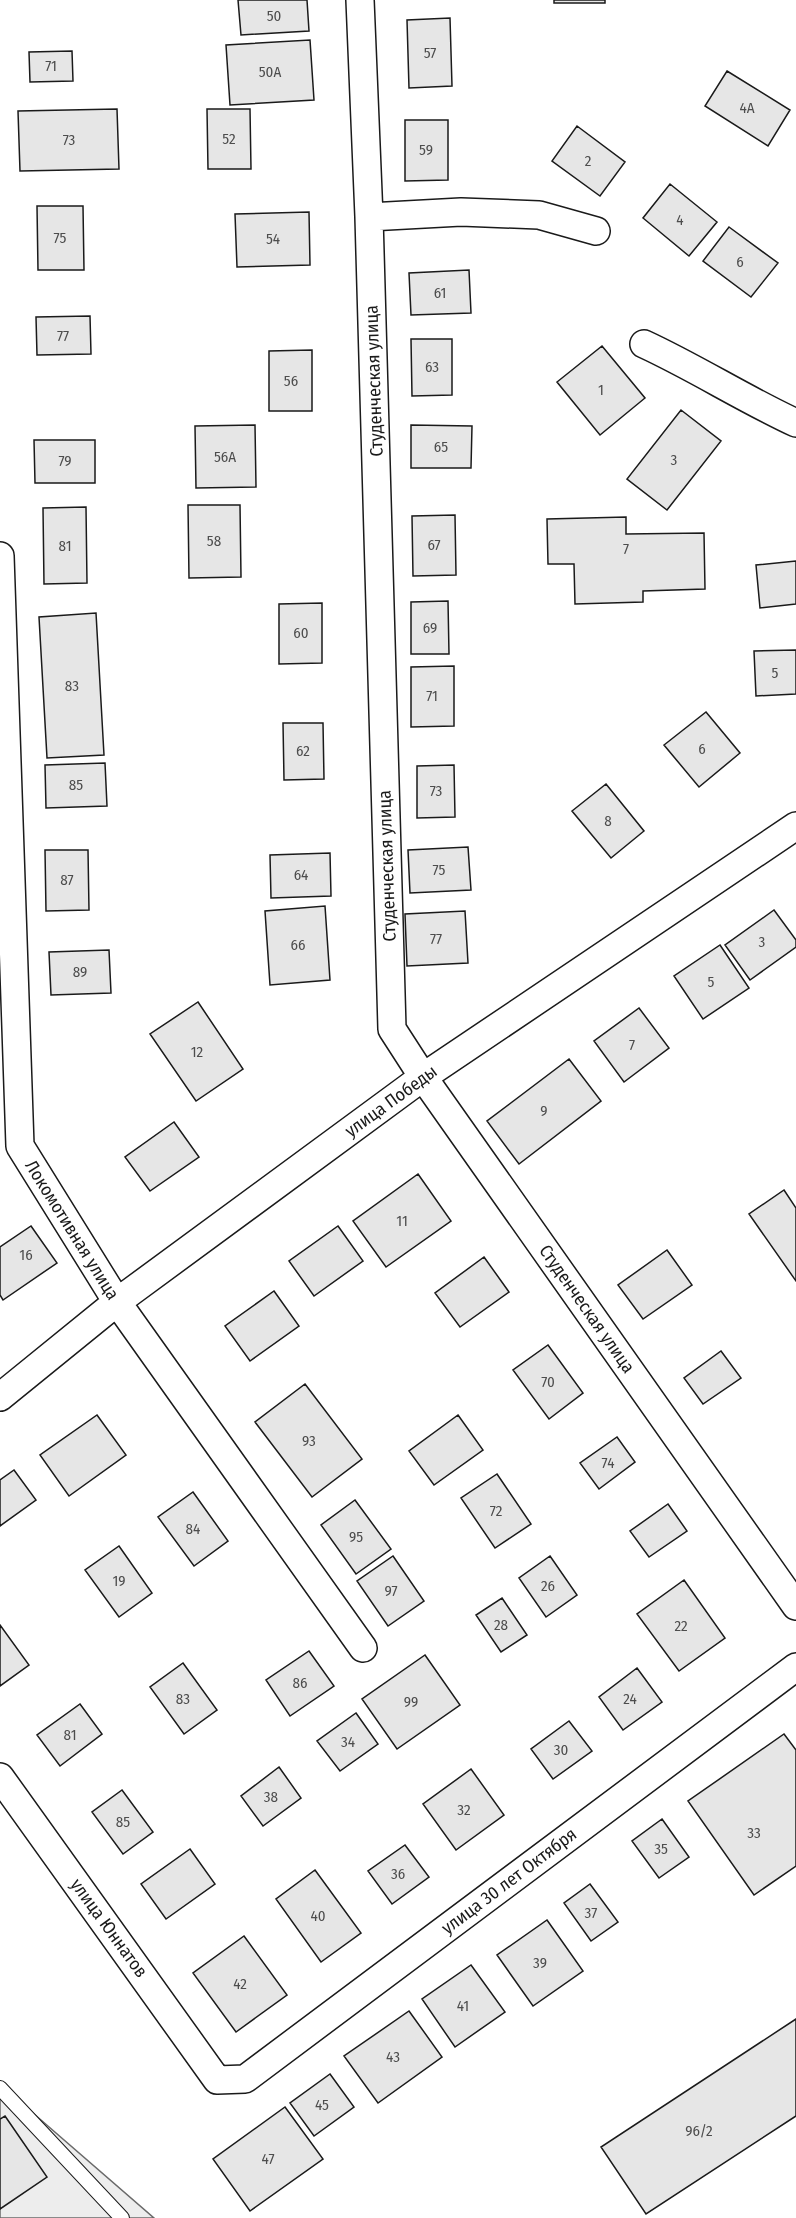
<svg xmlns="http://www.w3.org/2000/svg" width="796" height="2218" font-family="'Fira Sans Condensed',sans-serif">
<rect width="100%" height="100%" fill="#fff"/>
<!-- built -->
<path fill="#ededed" stroke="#6a6a6a" stroke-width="1.5" d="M 11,2094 L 154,2218 L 0,2218 L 0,2098 Z"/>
<!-- building -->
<path fill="#e6e6e6" stroke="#1a1a1a" stroke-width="1.5" d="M 238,0 L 307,0 L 309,31 L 241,35 Z
M 554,0 L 605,0 L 605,3 L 554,3 Z
M 450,18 L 452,86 L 409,88 L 407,20 Z
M 310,40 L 314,100 L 230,105 L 226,45 Z
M 72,51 L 73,81 L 30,82 L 29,52 Z
M 727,71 L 790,110 L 768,146 L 705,106 Z
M 117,109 L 119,169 L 20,171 L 18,111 Z
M 207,109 L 250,109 L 251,169 L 208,169 Z
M 405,120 L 448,120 L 448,180 L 405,181 Z
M 577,126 L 625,162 L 600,196 L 552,161 Z
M 670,184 L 717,222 L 689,256 L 643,218 Z
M 37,206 L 83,206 L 84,270 L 38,270 Z
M 309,212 L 310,265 L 237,267 L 235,214 Z
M 729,227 L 778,263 L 751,297 L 703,261 Z
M 469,270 L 471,313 L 411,315 L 409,273 Z
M 90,316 L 91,354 L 37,355 L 36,317 Z
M 411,339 L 452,339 L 452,395 L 412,396 Z
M 602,346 L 645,398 L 600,435 L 557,382 Z
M 312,350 L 312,411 L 269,411 L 269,351 Z
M 681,410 L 721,441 L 667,510 L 627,479 Z
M 255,425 L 256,487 L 196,488 L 195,426 Z
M 411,425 L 472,426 L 471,468 L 411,468 Z
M 34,440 L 95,440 L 95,483 L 35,483 Z
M 188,505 L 240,505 L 241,577 L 189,578 Z
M 86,507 L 87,583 L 44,584 L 43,508 Z
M 455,515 L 456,575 L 413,576 L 412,516 Z
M 626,517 L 626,534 L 704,533 L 705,589 L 643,591 L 643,602 L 575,604 L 574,564 L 548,564 L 547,519 Z
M 796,561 L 796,604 L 760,608 L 756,565 Z
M 448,601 L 449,654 L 411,654 L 411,602 Z
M 322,603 L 322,663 L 279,664 L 279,604 Z
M 96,613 L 104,755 L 47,758 L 39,617 Z
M 796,650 L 796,694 L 756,696 L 754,651 Z
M 454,666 L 454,726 L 411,727 L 411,667 Z
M 706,712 L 740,753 L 699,787 L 664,745 Z
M 283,723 L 323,723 L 324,779 L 284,780 Z
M 105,763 L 107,806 L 46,808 L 45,765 Z
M 454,765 L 455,817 L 417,818 L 417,766 Z
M 606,784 L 644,831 L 611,858 L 572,811 Z
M 468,847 L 471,890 L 410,893 L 408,850 Z
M 45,850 L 88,850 L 89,910 L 46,911 Z
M 330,853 L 331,896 L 271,898 L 270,855 Z
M 325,906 L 330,980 L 270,985 L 265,911 Z
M 774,910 L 796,940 L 796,947 L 750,980 L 725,945 Z
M 465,911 L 468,963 L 407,966 L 405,914 Z
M 720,945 L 749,988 L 703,1019 L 674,976 Z
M 109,950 L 111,993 L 51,995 L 49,952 Z
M 198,1002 L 243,1069 L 196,1101 L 150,1034 Z
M 639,1008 L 669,1048 L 624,1082 L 594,1041 Z
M 569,1059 L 601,1101 L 519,1164 L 487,1121 Z
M 174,1122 L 199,1157 L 150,1191 L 125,1157 Z
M 418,1174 L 451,1221 L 386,1267 L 353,1221 Z
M 784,1190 L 796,1208 L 796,1281 L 749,1214 Z
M 31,1226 L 57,1263 L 3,1300 L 0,1295 L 0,1247 Z
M 338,1226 L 363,1261 L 314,1296 L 289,1261 Z
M 667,1250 L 692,1285 L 643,1319 L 618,1285 Z
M 484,1257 L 509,1292 L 460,1327 L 435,1293 Z
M 274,1291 L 299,1326 L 250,1361 L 225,1326 Z
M 548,1345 L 583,1393 L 549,1419 L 513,1370 Z
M 721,1351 L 741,1378 L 703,1404 L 684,1378 Z
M 305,1384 L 362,1459 L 312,1497 L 255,1422 Z
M 97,1415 L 126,1455 L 69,1496 L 40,1455 Z
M 458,1415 L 483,1450 L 434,1485 L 409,1451 Z
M 617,1437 L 635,1462 L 599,1489 L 580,1463 Z
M 14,1470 L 36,1500 L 0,1526 L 0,1480 Z
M 497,1474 L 531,1524 L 495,1548 L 461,1498 Z
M 193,1492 L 228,1541 L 194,1566 L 158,1517 Z
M 355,1500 L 391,1549 L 356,1574 L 321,1525 Z
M 668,1504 L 687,1531 L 649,1557 L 630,1531 Z
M 119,1546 L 152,1593 L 119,1617 L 85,1570 Z
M 393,1556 L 424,1601 L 388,1626 L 357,1581 Z
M 550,1556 L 577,1595 L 546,1617 L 519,1578 Z
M 684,1580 L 725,1638 L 679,1671 L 637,1614 Z
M 502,1598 L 527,1635 L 501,1652 L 476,1615 Z
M 0,1625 L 29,1665 L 0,1686 Z
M 309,1651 L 334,1686 L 290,1716 L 266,1680 Z
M 425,1655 L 460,1705 L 397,1749 L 362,1699 Z
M 183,1663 L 217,1710 L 184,1734 L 150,1687 Z
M 637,1668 L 662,1702 L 623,1730 L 599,1697 Z
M 80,1704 L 102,1734 L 60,1766 L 37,1735 Z
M 356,1713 L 378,1744 L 340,1771 L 317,1741 Z
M 569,1721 L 592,1751 L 553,1779 L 531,1749 Z
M 784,1734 L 796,1750 L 796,1866 L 754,1895 L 688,1801 Z
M 279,1767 L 301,1798 L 263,1826 L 241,1796 Z
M 471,1769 L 504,1815 L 456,1850 L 423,1804 Z
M 122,1790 L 153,1832 L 123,1854 L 92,1812 Z
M 662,1819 L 689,1857 L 659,1878 L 632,1841 Z
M 405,1845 L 429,1877 L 392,1904 L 368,1871 Z
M 190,1849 L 215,1884 L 166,1919 L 141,1884 Z
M 315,1870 L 361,1933 L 321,1962 L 276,1899 Z
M 590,1884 L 618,1922 L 591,1941 L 564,1903 Z
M 547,1920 L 583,1971 L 533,2006 L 497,1955 Z
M 244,1936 L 287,1995 L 236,2032 L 193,1973 Z
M 471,1965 L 505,2012 L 455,2047 L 422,1999 Z
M 409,2011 L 442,2057 L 378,2103 L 344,2056 Z
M 796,2019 L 796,2116 L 646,2214 L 601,2147 Z
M 330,2074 L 354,2107 L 314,2136 L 290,2103 Z
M 285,2107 L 323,2159 L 250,2211 L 213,2159 Z
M 5,2116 L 47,2177 L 0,2209 L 0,2119 Z"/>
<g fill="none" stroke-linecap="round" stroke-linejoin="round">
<!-- service casing -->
<g stroke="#1a1a1a" stroke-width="16">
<path id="service" d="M 0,2088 L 122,2218"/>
</g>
<!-- minor casing -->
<g stroke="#1a1a1a" stroke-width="30">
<path id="minor" d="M 360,0 L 369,217 L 392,1029 L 423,1077 L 796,1606
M 369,217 L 461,212 L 539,215 L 596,231
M 644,344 C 696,368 744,399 796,423
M 0,556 L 20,1146 L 117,1302 L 363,1648
M 0,1397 L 117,1302 L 423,1077 L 796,826
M 0,1777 L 217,2080 L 245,2079 L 796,1667"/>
</g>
<!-- service -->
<use href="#service" stroke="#fff" stroke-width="14"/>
<!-- minor -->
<use href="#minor" stroke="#fff" stroke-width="27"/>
</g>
<g text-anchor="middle" stroke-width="4.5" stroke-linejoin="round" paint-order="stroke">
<!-- number labels -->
<g font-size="15" fill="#4d4d4d">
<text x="274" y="21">50</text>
<text x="430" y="58">57</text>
<text x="51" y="71">71</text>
<text x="270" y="77">50А</text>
<text x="747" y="113">4А</text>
<text x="229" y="144">52</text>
<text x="69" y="145">73</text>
<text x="426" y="155">59</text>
<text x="588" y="166">2</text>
<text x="680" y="225">4</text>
<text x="60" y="243">75</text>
<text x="273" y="244">54</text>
<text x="740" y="267">6</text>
<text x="440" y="298">61</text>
<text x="63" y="341">77</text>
<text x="432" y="372">63</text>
<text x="291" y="386">56</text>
<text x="601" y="395">1</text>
<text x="441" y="452">65</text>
<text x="225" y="462">56А</text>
<text x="674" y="465">3</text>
<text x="65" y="466">79</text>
<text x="214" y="546">58</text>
<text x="434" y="550">67</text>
<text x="65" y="551">81</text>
<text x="626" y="554">7</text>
<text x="430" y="633">69</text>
<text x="301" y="638">60</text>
<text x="775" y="678">5</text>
<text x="72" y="691">83</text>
<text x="432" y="701">71</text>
<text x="702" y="754">6</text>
<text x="303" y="756">62</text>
<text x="76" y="790">85</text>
<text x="436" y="796">73</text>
<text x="608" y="826">8</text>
<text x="439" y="875">75</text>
<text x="301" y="880">64</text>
<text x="67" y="885">87</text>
<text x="436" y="944">77</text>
<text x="762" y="947">3</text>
<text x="298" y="950">66</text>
<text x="80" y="977">89</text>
<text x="711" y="987">5</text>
<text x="632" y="1050">7</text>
<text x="197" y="1057">12</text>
<text x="544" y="1116">9</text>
<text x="402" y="1226">11</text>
<text x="26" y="1260">16</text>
<text x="548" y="1387">70</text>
<text x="309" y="1446">93</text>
<text x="608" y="1468">74</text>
<text x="496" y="1516">72</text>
<text x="193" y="1534">84</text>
<text x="356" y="1542">95</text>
<text x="119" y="1586">19</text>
<text x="548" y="1591">26</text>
<text x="391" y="1596">97</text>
<text x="501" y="1630">28</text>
<text x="681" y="1631">22</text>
<text x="300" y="1688">86</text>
<text x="183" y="1704">83</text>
<text x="630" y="1704">24</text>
<text x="411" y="1707">99</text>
<text x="70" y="1740">81</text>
<text x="348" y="1747">34</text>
<text x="561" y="1755">30</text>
<text x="271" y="1802">38</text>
<text x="464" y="1815">32</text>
<text x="123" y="1827">85</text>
<text x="754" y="1838">33</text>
<text x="661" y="1854">35</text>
<text x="398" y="1879">36</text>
<text x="591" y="1918">37</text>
<text x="318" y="1921">40</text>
<text x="540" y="1968">39</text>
<text x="240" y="1989">42</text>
<text x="463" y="2011">41</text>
<text x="393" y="2062">43</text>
<text x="322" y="2110">45</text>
<text x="699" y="2136">96/2</text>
<text x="268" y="2164">47</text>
</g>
<!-- street labels -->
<g font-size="18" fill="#1a1a1a" stroke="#fff">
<text transform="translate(374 381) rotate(-92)" y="6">Студенческая улица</text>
<text transform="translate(387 866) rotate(-92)" y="6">Студенческая улица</text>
<text transform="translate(391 1101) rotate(-36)" y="6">улица Победы</text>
<text transform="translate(72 1230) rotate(58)" y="6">Локомотивная улица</text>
<text transform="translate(587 1309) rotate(55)" y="6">Студенческая улица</text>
<text transform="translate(509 1881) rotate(-37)" y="6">улица 30 лет Октября</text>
<text transform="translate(109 1928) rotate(54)" y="6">улица Юннатов</text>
</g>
</g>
</svg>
